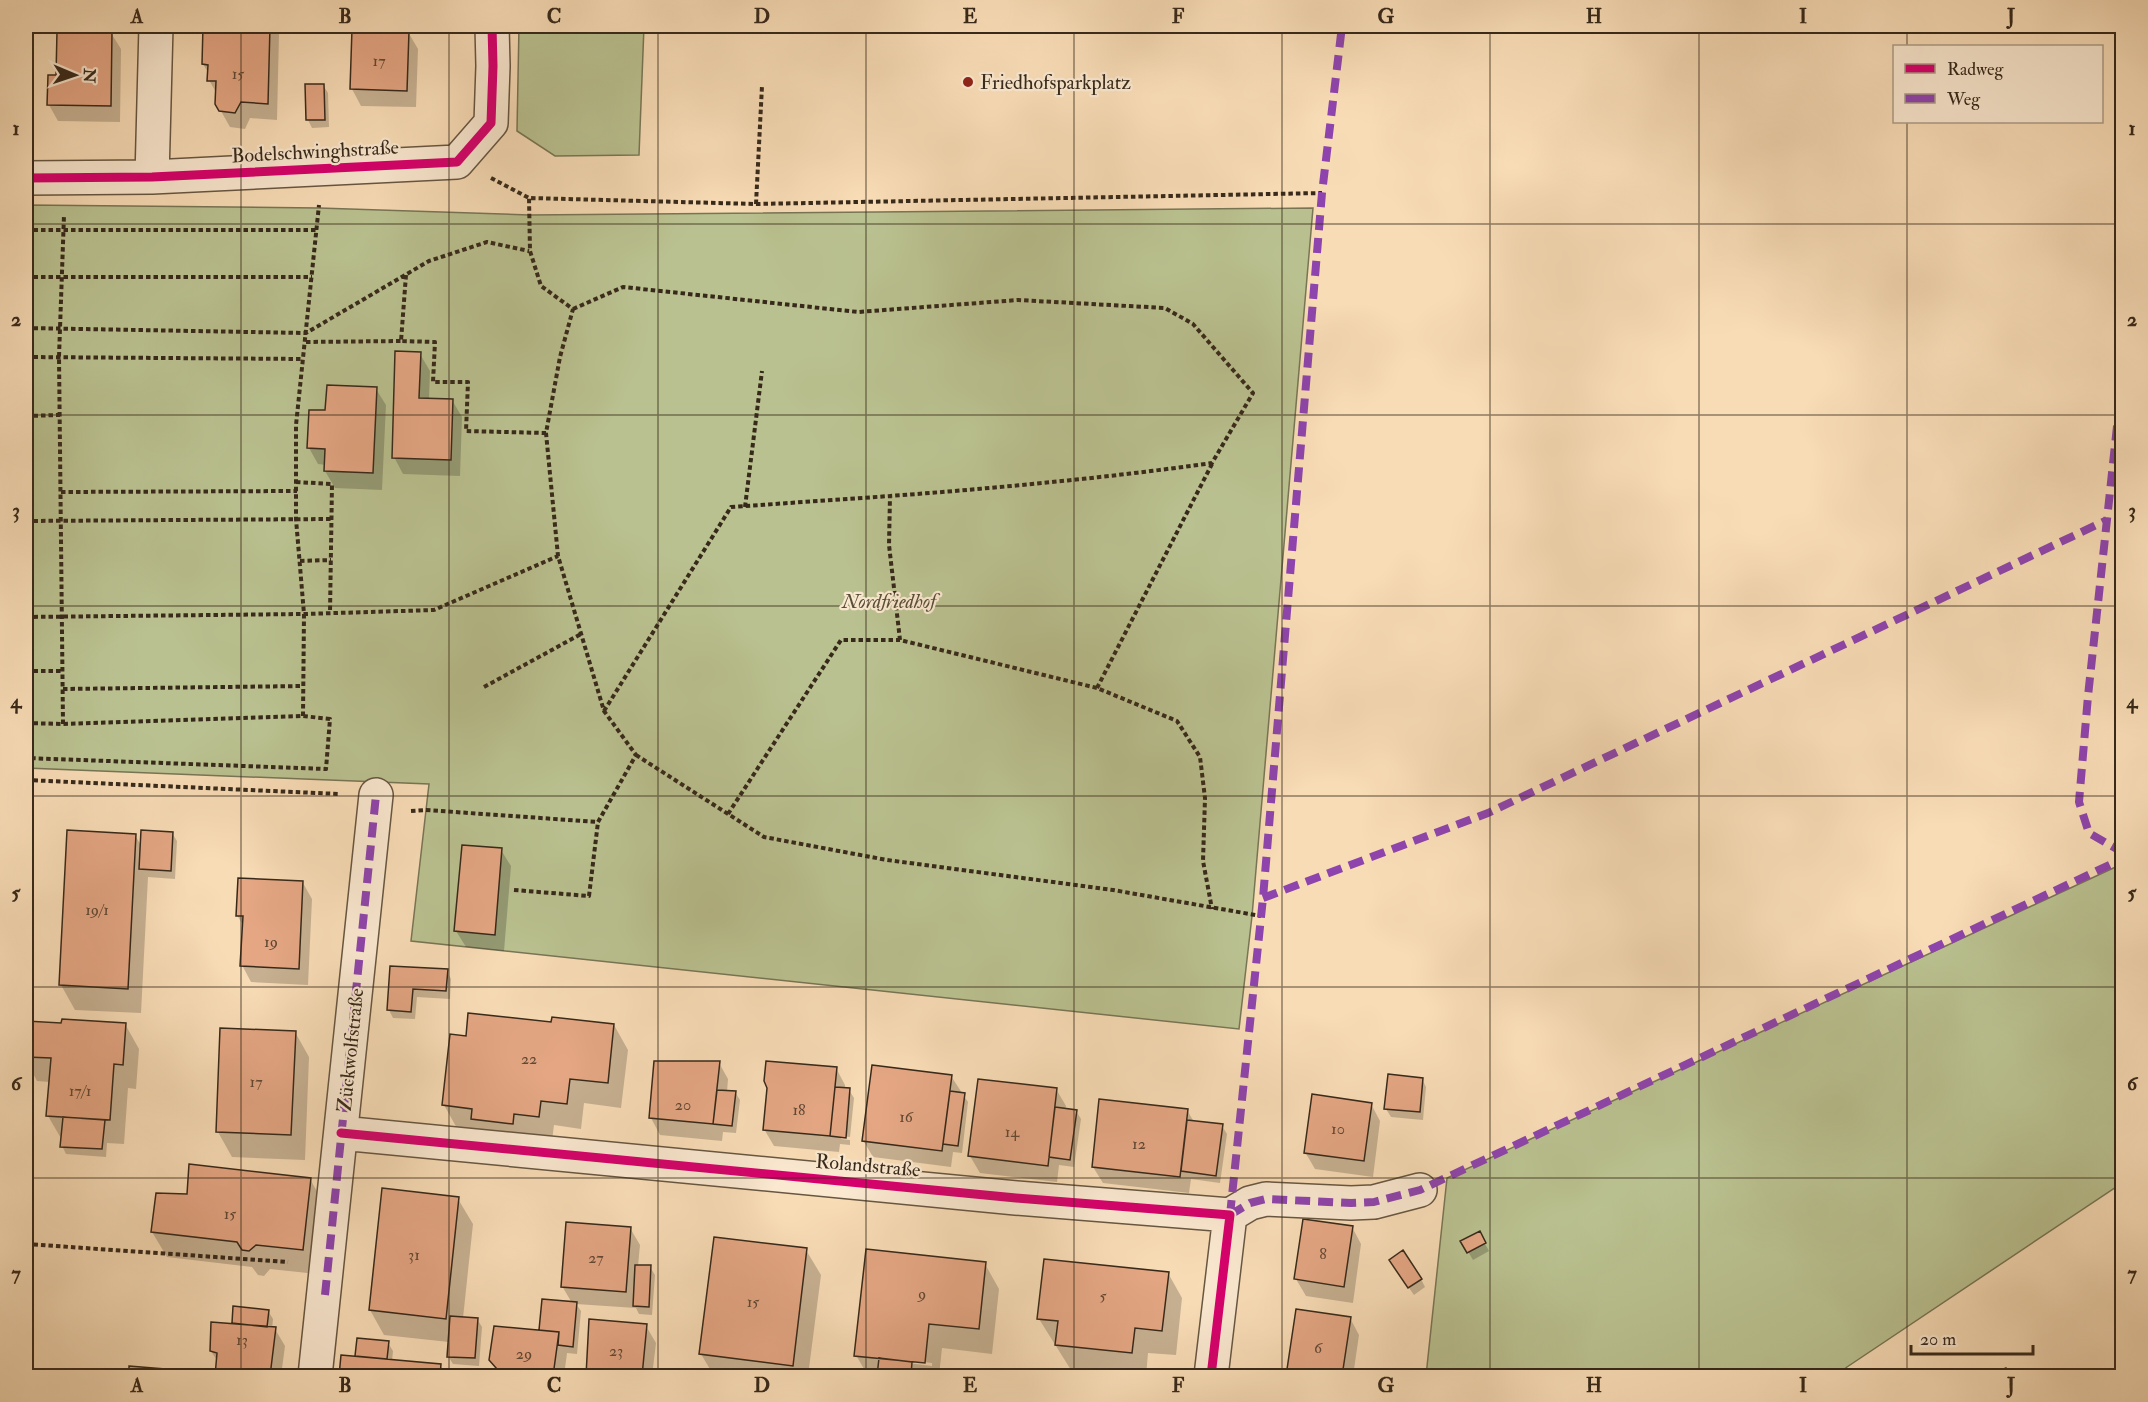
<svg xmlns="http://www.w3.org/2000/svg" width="2148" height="1402" font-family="'IM FELL Double Pica',serif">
<rect width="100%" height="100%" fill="#f8dcb6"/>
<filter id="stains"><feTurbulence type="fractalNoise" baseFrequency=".00333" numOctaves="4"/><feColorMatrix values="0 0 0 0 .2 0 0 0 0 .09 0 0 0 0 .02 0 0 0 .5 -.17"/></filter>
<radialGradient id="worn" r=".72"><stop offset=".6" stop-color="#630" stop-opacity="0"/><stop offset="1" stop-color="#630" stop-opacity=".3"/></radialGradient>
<!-- green -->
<path fill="#bac190" stroke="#787555" stroke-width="1.5" d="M 519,26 L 644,26 L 639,155 L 555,156 L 517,131 Z
M 26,205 L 319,208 L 529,215 L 1313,208 L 1252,916 L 1239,1029 L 411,941 L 429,784 L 26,768 Z
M 2122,864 L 2122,1183 L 1847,1367 L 1835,1376 L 1426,1376 L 1447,1178 Z"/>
<!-- shadow -->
<path fill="#0003" fill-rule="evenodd" d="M 69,26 L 109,26 L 109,33 L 111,33 L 121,49 L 120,122 L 58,121 L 49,105 L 58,76 Z
M 205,26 L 275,26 L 279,33 L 277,120 L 250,118 L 245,129 L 230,127 L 217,104 L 217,94 L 209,80 L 209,74 L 203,64 Z
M 374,26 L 411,26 L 411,29 L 375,27 Z
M 408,32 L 418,49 L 416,107 L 361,106 L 352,89 Z
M 323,85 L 328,93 L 329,127 L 312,128 L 308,120 Z
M 26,89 L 29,89 L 34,97 L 34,122 L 26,121 Z
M 26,124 L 33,125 L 33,131 L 26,131 Z
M 420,354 L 430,371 L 429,399 L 452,400 L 462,417 L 460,476 L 403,474 L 394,457 Z
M 376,389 L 386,405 L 382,490 L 335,488 L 325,471 L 326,465 L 318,464 L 309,448 L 327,412 Z
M 172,833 L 177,841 L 175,879 L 148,877 L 141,1013 L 75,1010 L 61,985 L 135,835 L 142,847 Z
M 501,850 L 511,866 L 504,951 L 466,947 L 456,931 Z
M 303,883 L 312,899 L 308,985 L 251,982 L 242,965 L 244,927 L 237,915 Z
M 391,967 L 447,971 L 451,979 L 450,999 L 417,997 L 415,1019 L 393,1018 L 389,1010 Z
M 26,1022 L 62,1025 L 125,1024 L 139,1049 L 136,1089 L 128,1088 L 124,1144 L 107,1143 L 106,1157 L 66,1154 L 62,1146 L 62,1140 L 48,1116 L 50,1082 L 37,1081 L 26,1060 Z
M 553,1024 L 614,1025 L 628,1050 L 621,1108 L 584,1103 L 581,1129 L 554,1125 L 552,1141 L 458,1130 L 444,1105 L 468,1038 Z
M 295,1032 L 309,1057 L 305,1160 L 232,1157 L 218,1132 Z
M 719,1063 L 728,1079 L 727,1092 L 735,1092 L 740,1100 L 736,1133 L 723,1132 L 722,1141 L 660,1135 L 651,1118 Z
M 836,1068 L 845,1085 L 845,1089 L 849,1090 L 854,1098 L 850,1137 L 841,1136 L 841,1139 L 850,1140 L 850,1145 L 840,1144 L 839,1152 L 774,1146 L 764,1129 L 769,1088 Z
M 951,1076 L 968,1102 L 962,1153 L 953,1152 L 951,1167 L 873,1157 L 863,1140 Z
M 1422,1079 L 1426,1087 L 1423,1120 L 1391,1117 L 1386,1109 Z
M 1056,1089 L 1066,1106 L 1065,1110 L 1076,1111 L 1081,1119 L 1074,1167 L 1059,1165 L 1057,1182 L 980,1173 L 970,1156 Z
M 1371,1104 L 1380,1121 L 1373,1177 L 1315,1169 L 1305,1152 Z
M 1187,1110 L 1194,1122 L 1222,1126 L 1227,1134 L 1220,1183 L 1191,1179 L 1189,1193 L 1103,1183 L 1093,1167 Z
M 310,1179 L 324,1204 L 317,1274 L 270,1269 L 264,1276 L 258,1275 L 252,1267 L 167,1257 L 152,1232 Z
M 458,1199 L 473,1224 L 463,1318 L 477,1319 L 482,1327 L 479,1366 L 453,1364 L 448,1356 L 449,1342 L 384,1335 L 370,1310 Z
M 1352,1227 L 1361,1244 L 1353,1303 L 1306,1296 L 1296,1279 Z
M 630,1228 L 640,1245 L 638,1266 L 650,1267 L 655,1275 L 652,1315 L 639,1314 L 636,1308 L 576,1304 L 581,1311 L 577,1354 L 567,1353 L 564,1376 L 498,1376 L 499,1373 L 491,1360 L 540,1331 L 543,1300 L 572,1303 L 562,1286 Z
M 1479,1233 L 1489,1251 L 1473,1260 L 1462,1241 Z
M 806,1250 L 821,1275 L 808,1376 L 714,1376 L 701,1354 Z
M 985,1264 L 999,1289 L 992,1354 L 942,1348 L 939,1376 L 868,1376 L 856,1355 ZM 891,1358 L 932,1363 L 932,1366 L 891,1361 Z
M 1395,1268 L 1421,1279 L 1425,1287 L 1414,1295 Z
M 1168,1273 L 1182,1298 L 1176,1355 L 1148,1353 L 1146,1376 L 1071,1370 L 1039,1319 Z
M 268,1311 L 273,1319 L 272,1329 L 275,1329 L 285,1346 L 281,1376 L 216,1376 L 218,1362 L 211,1351 L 235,1326 L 233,1323 Z
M 1297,1311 L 1350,1318 L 1359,1335 L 1353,1376 L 1287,1376 Z
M 591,1321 L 646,1326 L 656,1343 L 652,1376 L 588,1376 Z
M 358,1340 L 388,1343 L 393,1351 L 392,1361 L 440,1365 L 447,1376 L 340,1376 L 342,1356 L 356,1358 Z
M 131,1368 L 164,1370 L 168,1376 L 130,1376 Z"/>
<!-- building -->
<path fill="#e4a683" stroke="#37291a" stroke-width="1.5" d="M 67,26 L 105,26 L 105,31 L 67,31 Z
M 203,26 L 270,26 L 268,104 L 241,102 L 235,113 L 219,111 L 215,104 L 216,81 L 207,81 L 208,65 L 202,64 Z
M 352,29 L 409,31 L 407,91 L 350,89 Z
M 57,31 L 112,31 L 111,106 L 47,105 L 48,75 L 56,75 Z
M 305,84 L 324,84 L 325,120 L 306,120 Z
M 26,87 L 30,87 L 30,123 L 26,123 Z
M 395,351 L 421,352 L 419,398 L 453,399 L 451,460 L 392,458 Z
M 327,385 L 377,387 L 373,473 L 324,471 L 325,449 L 307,448 L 309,410 L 325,410 Z
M 67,830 L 136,834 L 128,989 L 59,985 Z
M 141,830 L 173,832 L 171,871 L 139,869 Z
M 462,845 L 502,848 L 495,935 L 454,931 Z
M 238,878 L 303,881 L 299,969 L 240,966 L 243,916 L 236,916 Z
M 390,966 L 448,969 L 446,991 L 413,989 L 411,1012 L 387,1010 Z
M 468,1013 L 551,1022 L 552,1017 L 614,1024 L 608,1083 L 570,1079 L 567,1104 L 541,1101 L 539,1117 L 514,1114 L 513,1124 L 471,1119 L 472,1109 L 442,1105 L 450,1034 L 466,1036 Z
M 62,1019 L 126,1023 L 123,1065 L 114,1064 L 110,1120 L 46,1116 L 51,1058 L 26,1057 L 26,1021 L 61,1023 Z
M 220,1028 L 296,1031 L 291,1135 L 216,1132 Z
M 654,1061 L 720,1061 L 713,1124 L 649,1118 Z
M 766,1061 L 837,1067 L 830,1136 L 763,1130 L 767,1088 L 764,1081 Z
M 872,1065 L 952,1075 L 942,1151 L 862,1141 Z
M 1388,1074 L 1423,1078 L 1420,1112 L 1384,1109 Z
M 978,1079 L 1057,1088 L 1048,1166 L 968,1156 Z
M 835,1087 L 850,1088 L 846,1138 L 830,1136 Z
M 717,1090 L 736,1091 L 732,1126 L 713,1124 Z
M 950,1091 L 965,1093 L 958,1146 L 943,1144 Z
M 1312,1094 L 1372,1103 L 1364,1161 L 1304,1153 Z
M 1099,1099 L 1188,1109 L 1180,1177 L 1092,1167 Z
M 1055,1107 L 1077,1110 L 1070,1160 L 1049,1157 Z
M 63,1117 L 105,1120 L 102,1149 L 60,1147 Z
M 1187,1120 L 1223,1124 L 1216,1176 L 1181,1171 Z
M 189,1164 L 311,1178 L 303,1250 L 256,1245 L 249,1251 L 242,1250 L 237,1242 L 151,1232 L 156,1193 L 187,1194 Z
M 382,1188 L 459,1197 L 446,1319 L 369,1310 Z
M 1303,1219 L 1353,1226 L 1344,1287 L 1294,1279 Z
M 566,1222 L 631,1227 L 626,1292 L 561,1287 Z
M 1480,1231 L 1486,1243 L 1467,1253 L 1460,1241 Z
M 714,1237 L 807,1248 L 793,1366 L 699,1354 Z
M 866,1249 L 986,1262 L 979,1329 L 929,1324 L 925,1363 L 854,1356 Z
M 1403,1250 L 1422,1279 L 1408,1288 L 1389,1260 Z
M 1044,1259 L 1169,1272 L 1162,1331 L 1135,1328 L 1132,1353 L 1055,1345 L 1058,1321 L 1037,1319 Z
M 635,1265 L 651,1265 L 649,1307 L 633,1306 Z
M 542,1299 L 577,1302 L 573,1347 L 558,1345 L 559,1332 L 539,1330 Z
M 233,1306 L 269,1310 L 267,1327 L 232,1323 Z
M 1296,1309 L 1351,1317 L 1342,1376 L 1286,1376 Z
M 450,1316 L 478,1318 L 475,1358 L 447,1357 Z
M 589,1319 L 647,1324 L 642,1376 L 586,1376 Z
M 211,1322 L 276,1327 L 270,1376 L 215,1376 L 217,1353 L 210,1351 Z
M 494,1326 L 559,1332 L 553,1376 L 497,1376 L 497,1369 L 489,1360 Z
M 357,1338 L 389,1341 L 387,1359 L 355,1356 Z
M 341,1355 L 441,1364 L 440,1376 L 339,1376 Z
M 879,1358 L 912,1362 L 911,1376 L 877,1376 Z
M 129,1366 L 165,1369 L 165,1376 L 129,1376 Z
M 2006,1368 L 2010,1376 L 1986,1376 Z"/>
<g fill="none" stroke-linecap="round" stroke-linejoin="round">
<!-- minor casing -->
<g stroke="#675641" stroke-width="36">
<path id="minor" d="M 152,177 L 156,26
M 26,178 L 152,177 L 457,162 L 491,123 L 493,66 L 492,26
M 341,1133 L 1016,1198 L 1230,1215 L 1211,1376
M 1230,1215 L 1250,1203 L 1266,1199 L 1351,1203 L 1374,1202 L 1420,1190
M 315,1376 L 376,795"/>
</g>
<!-- path -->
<path stroke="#37291a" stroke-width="4" stroke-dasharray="4.5 3" stroke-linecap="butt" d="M 491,178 L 529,198 L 756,204 L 1322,193
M 756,204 L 762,86
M 26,230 L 317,230
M 406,275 L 401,341 L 435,342 L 433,382 L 468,382 L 466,431 L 546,433
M 26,277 L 312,277
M 573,309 L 623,287 L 858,312 L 1018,300 L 1165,308 L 1193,324 L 1253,393 L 1212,463 C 1105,478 998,488 890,496 L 889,545 L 900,640 L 1097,688 L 1177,721 L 1200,757 L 1205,798 L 1203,861 L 1212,909
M 26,328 L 306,333 L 429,261 L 487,242 L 529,251
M 306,342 L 401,341
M 26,357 L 303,359
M 26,416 L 60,415
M 296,482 L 332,484 L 330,613
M 61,492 L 297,491
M 745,507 L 762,371
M 26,521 L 332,519
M 300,561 L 331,560
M 26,617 L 304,614 L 434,610 L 558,556
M 26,671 L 63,671
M 484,687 L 581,634
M 1097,688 L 1212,464
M 63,689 L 303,686
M 604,711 L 731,507 L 890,496
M 303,716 L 304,614 L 296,519 L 296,425 L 319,205
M 26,723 L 63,724 L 303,716 L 330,719 L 326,769 L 26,758
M 63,724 L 59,357 L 64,215
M 636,755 L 764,837 L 887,860 L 1113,890 L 1261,916
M 26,780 L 339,794
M 411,811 L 426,810 L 598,822 L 636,755 L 604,711 L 558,556 L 546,433 L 560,357 L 573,309 L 541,286 L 530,251 L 529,198
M 728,814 L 841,640 L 900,640
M 514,890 L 589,896 L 598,822
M 26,1244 L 288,1262"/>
<!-- minor -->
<use href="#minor" stroke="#fae8d0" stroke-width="33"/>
<!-- quiet -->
<path stroke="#8e44ad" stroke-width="8" stroke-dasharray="15 8" stroke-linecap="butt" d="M 2122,380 L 2088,696 L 2079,802 L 2089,833 L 2122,852
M 1263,898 L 1488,813 L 2107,520
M 1230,1215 L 1263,898 L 1322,193 L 1342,26
M 1230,1215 L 1250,1203 L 1266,1199 L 1351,1203 L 1374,1202 L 1420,1190 L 2122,859
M 325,1295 L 376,795"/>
<!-- cycleway casing -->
<g stroke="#fae8d0" stroke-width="13">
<path id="cycleway" d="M 26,178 L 152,177 L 457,162 L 491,123 L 493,66 L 492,26
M 341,1133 L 1016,1198 L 1230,1215 L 1211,1376"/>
</g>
<!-- cycleway -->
<use href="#cycleway" stroke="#d6006c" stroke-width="9"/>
</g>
<!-- grid -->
<path fill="none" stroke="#37291a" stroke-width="1.5" stroke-opacity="0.55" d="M 241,26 L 241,1376M 449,26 L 449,1376M 658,26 L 658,1376M 866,26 L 866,1376M 1074,26 L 1074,1376M 1282,26 L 1282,1376M 1490,26 L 1490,1376M 1699,26 L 1699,1376M 1907,26 L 1907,46M 1907,122 L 1907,1376M 26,224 L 2122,224M 26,415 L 2122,415M 26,606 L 2122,606M 26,796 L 2122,796M 26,987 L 2122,987M 26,1178 L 2122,1178"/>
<!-- markers -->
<circle fill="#8f2418" stroke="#fae8d0" stroke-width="2" cx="968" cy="82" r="6"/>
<g text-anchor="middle" stroke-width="4.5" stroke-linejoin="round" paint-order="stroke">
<!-- number labels -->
<g font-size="16" fill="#624834">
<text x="379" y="66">17</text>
<text x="238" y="79">15</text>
<text x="97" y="915">19/1</text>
<text x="271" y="947">19</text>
<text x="529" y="1064">22</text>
<text x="256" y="1087">17</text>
<text x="80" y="1096">17/1</text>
<text x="683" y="1110">20</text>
<text x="799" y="1115">18</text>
<text x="906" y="1122">16</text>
<text x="1338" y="1134">10</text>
<text x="1012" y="1137">14</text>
<text x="1139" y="1149">12</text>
<text x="230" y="1219">15</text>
<text x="1323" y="1259">8</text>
<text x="414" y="1260">31</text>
<text x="596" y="1263">27</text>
<text x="922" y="1299">9</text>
<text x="1103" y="1301">5</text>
<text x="753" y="1307">15</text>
<text x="242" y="1345">13</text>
<text x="1318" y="1353">6</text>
<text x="616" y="1356">23</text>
<text x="524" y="1359">29</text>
</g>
<!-- poi labels -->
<g font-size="20" fill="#37291a" stroke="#fae8d0" text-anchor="start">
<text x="980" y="89">Friedhofsparkplatz</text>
</g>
<!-- street labels -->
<g font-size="20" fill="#37291a" stroke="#fae8d0">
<text transform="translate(315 151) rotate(-3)" y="7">Bodelschwinghstraße</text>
<text transform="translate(350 1050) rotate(-84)" y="7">Zückwolfstraße</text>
<text transform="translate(868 1165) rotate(5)" y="7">Rolandstraße</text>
</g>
<!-- park labels -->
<g font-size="20" font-style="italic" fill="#584f38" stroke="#fae8d0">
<text x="889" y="608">Nordfriedhof</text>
</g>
</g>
<!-- margin -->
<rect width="2148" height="1402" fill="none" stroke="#f8dcb6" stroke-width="66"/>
<!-- legend -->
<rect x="1893" y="45" width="210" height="78" fill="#fae8d0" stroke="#ac9c87" stroke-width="1.5"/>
<rect x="1905" y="64" width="30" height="9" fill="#d6006c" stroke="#ac9c87" stroke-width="1.5"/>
<text x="1947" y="75" font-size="18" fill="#37291a">Radweg</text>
<rect x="1905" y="94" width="30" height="9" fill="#8e44ad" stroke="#ac9c87" stroke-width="1.5"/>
<text x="1947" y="105" font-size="18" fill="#37291a">Weg</text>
<!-- north arrow -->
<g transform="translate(75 75) rotate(92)" stroke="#fae8d0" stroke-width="4.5" paint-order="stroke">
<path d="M0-4.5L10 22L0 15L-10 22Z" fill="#37291a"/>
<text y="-9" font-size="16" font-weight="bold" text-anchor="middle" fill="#37291a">N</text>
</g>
<!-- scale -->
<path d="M1911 1345v9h122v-9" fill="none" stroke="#37291a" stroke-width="3"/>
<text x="1920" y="1345" font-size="18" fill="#37291a" stroke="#fae8d0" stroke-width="4.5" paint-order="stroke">20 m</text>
<rect x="33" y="33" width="2082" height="1336" fill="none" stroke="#37291a" stroke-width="2"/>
<g font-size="20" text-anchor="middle" font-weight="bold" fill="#37291a">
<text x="137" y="23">A</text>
<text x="345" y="23">B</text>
<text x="554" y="23">C</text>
<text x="762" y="23">D</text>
<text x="970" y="23">E</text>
<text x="1178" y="23">F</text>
<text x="1386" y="23">G</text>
<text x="1594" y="23">H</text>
<text x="1803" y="23">I</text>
<text x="2011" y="23">J</text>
<text x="16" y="135">1</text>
<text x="2132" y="135">1</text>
<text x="16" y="326">2</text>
<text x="2132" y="326">2</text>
<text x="16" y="517">3</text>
<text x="2132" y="517">3</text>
<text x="16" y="708">4</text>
<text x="2132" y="708">4</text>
<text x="16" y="899">5</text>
<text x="2132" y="899">5</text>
<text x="16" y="1090">6</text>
<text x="2132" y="1090">6</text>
<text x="16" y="1280">7</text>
<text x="2132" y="1280">7</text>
<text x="137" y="1392">A</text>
<text x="345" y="1392">B</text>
<text x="554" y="1392">C</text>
<text x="762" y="1392">D</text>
<text x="970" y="1392">E</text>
<text x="1178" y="1392">F</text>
<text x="1386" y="1392">G</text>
<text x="1594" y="1392">H</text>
<text x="1803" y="1392">I</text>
<text x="2011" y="1392">J</text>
</g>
<rect width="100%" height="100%" filter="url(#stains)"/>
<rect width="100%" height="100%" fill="url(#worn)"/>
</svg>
